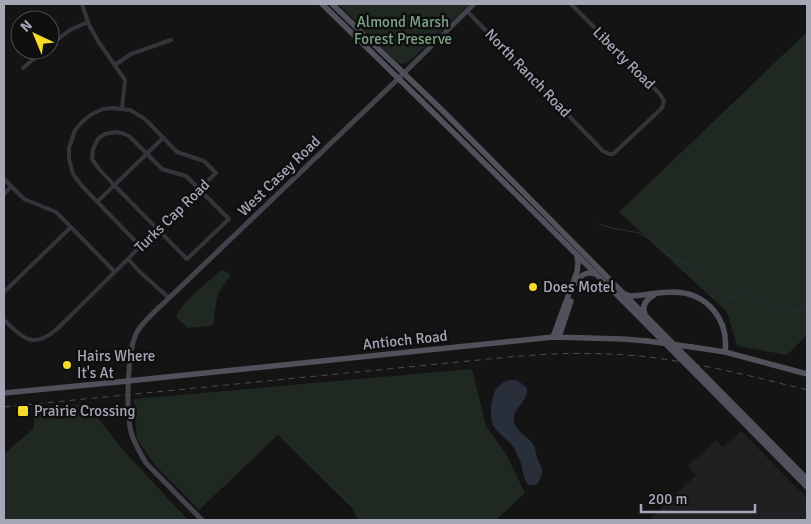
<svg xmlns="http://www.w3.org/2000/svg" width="811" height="524" font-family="Signika,sans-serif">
<rect width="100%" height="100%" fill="#141415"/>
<!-- built -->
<path fill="#202022" d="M 741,431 L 807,498 L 807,520 L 649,520 L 696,475 L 688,466 L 716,440 L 723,447 Z"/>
<!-- green -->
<path fill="#202822" d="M 338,4 L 470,4 L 409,62 L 403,64 L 398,63 Z
M 807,32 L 807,335 L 787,355 L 737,346 L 727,312 L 619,212 Z
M 221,270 L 228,272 L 230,276 L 218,294 L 214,314 L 214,323 L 210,326 L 188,328 L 176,317 C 182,301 208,282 221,270 Z
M 472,369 L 486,426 L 506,454 L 525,493 L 496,520 L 358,520 L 352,508 L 278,435 L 199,510 L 155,465 L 137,439 L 134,399 Z
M 87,404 L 123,450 L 188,520 L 4,520 L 4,454 L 34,428 L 34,407 Z"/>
<!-- water -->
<path fill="#292f3a" d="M 511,380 L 517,380 L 527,388 C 528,403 514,406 514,419 C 514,431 526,434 532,443 C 536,447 535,452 537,457 C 540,467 545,467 540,479 C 538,485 535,486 528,485 C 523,478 523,470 521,463 C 519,458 516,453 514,448 C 509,439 498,435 493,425 C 491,421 491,414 491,410 C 492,395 495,383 511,380 Z"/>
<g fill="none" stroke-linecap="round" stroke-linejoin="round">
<!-- stream -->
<path stroke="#292f3a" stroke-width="1" d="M 599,224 L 611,228 L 640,233 L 651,240 L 668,255 L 695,268 L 719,294 L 726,298 L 731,298 L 747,289 L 760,299 L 771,304 L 795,311 L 807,308"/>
<!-- street -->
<path stroke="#35343b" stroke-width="4" d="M 82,4 L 89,25 L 98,41 L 125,80 L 122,108
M 467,11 L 603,151 L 609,154 L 613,154 L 662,108 L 664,101 L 659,93 L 571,4
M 50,45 L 70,30 L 88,22
M 115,65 L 131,54 L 171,40
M 23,68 L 44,50
M 115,132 L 122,133 L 129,136 L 162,169 L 186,176 L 229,219 L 187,259 L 114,185 L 99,169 L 92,159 L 93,149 L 98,139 L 105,134 Z
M 4,179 L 24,199 L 56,212 L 115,272
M 4,194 L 11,187
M 97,202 L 163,138
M 128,259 L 140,246 L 216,173 L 204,161 L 177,152 L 148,122 L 142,117 L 130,110 L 113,108 L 103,109 L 92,114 L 83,121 L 75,130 L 69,148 L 69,159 L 73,174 L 82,186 L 140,246
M 4,292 L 71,227
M 4,320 C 23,338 33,350 57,329 L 128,259 L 140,272 L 169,298"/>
<!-- secondary -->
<path stroke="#42434b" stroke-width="5" d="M 202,520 L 146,463 C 140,453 134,443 131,432 C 126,411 127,350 137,332 C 143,321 160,307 169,298 L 399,78 L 474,4"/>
<!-- primary -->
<path stroke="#50515a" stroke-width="5.5" d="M 322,4 C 486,163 647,324 807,487
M 332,4 L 444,112 L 807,479
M 577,283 C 580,275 587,271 595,274
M 625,294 L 631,296 C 645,295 660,292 674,292 C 708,293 729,320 725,352
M 645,314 C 641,305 647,299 654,295
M 553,337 L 577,272 L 578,263 L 577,256
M 559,337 L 571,301
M 692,347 L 725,352 L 807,374
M 4,393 L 118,382 L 553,337 L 623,339 L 647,341"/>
<!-- rail -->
<path stroke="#4b4c54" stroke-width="1" stroke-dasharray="6 5" stroke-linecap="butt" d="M 4,407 L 509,357 C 552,353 595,352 639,356 C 696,362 751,376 807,390"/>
<!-- primary-bridge -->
<path stroke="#50515a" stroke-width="5.5" d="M 647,341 L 692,347"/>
</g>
<!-- markers -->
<g fill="#f8da29" stroke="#0f0f10" stroke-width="2">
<circle cx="533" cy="287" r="5"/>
<circle cx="67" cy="365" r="5"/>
<rect x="17" y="405" width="12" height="12" rx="2.5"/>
</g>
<g text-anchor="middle" stroke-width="5" stroke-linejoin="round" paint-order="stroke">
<!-- park labels -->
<g font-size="15" fill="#7ba285" stroke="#0f0f10">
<text x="403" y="27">Almond Marsh<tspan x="403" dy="17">Forest Preserve</tspan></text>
</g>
<!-- street labels -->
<g font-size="15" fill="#a5a7b6" stroke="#0f0f10">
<text transform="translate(624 58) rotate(45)" y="5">Liberty Road</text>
<text transform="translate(528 73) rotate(46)" y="5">North Ranch Road</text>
<text transform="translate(279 176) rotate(-44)" y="5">West Casey Road</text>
<text transform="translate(172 216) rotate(-44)" y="5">Turks Cap Road</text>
<text transform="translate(405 340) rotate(-6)" y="5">Antioch Road</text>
</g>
<!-- poi labels -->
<g font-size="15" fill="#a5a7b6" stroke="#0f0f10" text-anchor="start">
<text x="543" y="292">Does Motel</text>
<text x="77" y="361">Hairs Where<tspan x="77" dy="17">It's At</tspan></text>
<text x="34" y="416">Prairie Crossing</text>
</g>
</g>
<!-- border -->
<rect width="811" height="524" fill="none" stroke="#a5a7b6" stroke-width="10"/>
<!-- north arrow -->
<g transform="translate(35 35) rotate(316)"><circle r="24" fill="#0f0f10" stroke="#4b4c52"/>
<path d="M0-4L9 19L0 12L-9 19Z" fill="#f8da29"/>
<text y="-8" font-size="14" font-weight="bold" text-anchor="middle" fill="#a5a7b6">N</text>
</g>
<!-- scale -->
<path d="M641 504v8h114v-8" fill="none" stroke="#a5a7b6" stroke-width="2.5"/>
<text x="648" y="504" font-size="15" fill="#a5a7b6" stroke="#0f0f10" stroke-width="4" paint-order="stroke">200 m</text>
</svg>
